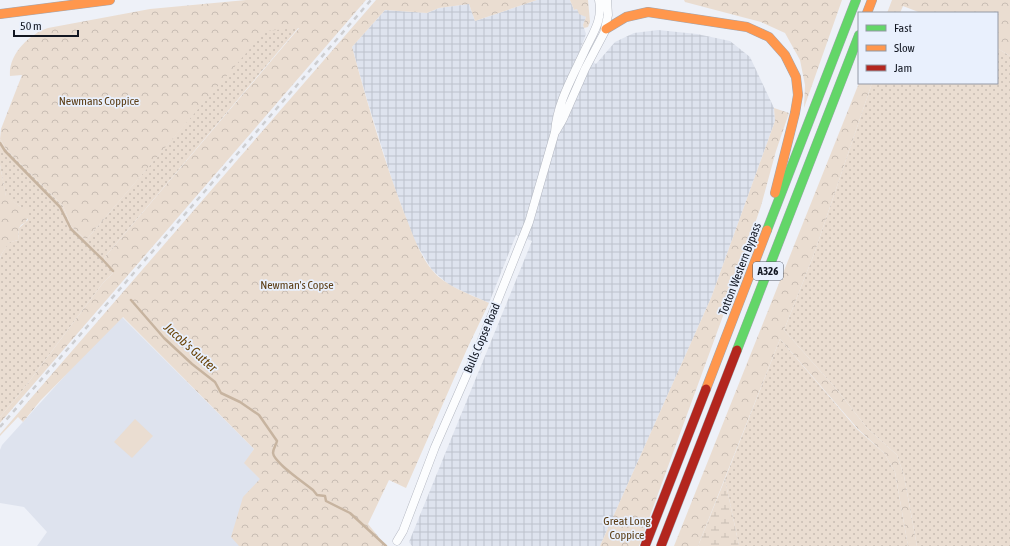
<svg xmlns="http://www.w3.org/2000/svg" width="1010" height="546" font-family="'Asap Condensed',sans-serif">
<defs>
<pattern id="industrial-grid" width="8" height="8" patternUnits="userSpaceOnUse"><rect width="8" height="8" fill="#dee3ee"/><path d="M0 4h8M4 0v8" fill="none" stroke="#bdc2cc"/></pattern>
<pattern id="grass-dots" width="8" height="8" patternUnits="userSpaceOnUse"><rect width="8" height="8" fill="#eaddd1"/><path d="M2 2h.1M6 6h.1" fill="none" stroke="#c8bdb3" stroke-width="1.8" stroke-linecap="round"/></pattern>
<pattern id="forest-crowns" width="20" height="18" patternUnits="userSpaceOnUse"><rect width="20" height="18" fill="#eaddd1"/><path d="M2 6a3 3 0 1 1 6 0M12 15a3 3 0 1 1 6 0" fill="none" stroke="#c8bdb3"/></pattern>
<pattern id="wetland-marsh" width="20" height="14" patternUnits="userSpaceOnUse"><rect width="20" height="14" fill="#eaddd1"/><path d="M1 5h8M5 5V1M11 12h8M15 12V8" fill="none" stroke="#c8bdb3"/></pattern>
</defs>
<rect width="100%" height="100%" fill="#eef1f8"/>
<!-- built -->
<path fill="#dee3ee" d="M 120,315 L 254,449 L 245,463 L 328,546 L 37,546 L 47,532 L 24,507 L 0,503 L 0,450 L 2,445 Z"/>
<!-- industrial -->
<path fill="url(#industrial-grid)" d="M 537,0 L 570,0 L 574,10 L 577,9 L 586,17 L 583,25 L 586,34 L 579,53 L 596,64 L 615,42 L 634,33 L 658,30 L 697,34 L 730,41 L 750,57 L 774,108 L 775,121 L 711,298 L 600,546 L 412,546 L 409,542 L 532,241 L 516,235 L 489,303 L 449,285 L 432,270 L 415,242 L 394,186 L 368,103 L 352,47 L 385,10 L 427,13 L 439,8 L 469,4 L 475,21 Z"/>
<!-- grass -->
<path fill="url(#grass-dots)" d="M 299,27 L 104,258 L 113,273 L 103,283 L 22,391 L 0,417 L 0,259 C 1,252 6,250 7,243 L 18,240 L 19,228 L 28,220 L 21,207 L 6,197 L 0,165 L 0,139 L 6,149 L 63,206 L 71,226 L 86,240 L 265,30 Z
M 997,48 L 1010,56 L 1010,546 L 917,546 L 904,476 L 897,455 L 867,428 L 838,391 L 784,330 L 814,254 L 872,83 L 997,83 Z
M 780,339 L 857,429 L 884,453 L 895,472 L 908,546 L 739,546 L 725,479 Z"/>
<!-- forest -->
<path fill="url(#forest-crowns)" d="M 246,0 L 366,0 L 0,423 L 0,417 L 22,391 L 103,283 L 113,273 L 104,258 L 299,28 L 265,31 L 86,240 L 71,226 L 63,206 L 6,149 L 0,139 L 1,129 L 22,75 L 10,76 C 8,55 29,34 48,28 L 150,9 Z
M 376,0 L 537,0 L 475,21 L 469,4 L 439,8 L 427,13 L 385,10 L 352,47 C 367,102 383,157 403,210 C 411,229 418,253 432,270 C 446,287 470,294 489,303 L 467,349 L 406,488 L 389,480 L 368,524 L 386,546 L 239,546 L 231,537 L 243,497 L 260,479 L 244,463 L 254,449 L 123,317 L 40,401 L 23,422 L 18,417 L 0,436 L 0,434 Z
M 570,0 L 588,0 L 590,22 L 588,27 L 584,28 L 583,25 L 586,17 L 579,14 L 577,9 L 574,10 Z
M 684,0 L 842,0 L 804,108 L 805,85 L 800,60 L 785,33 L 761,22 L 685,2 Z
M 892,0 L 1010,0 L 1010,56 L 997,48 L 997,13 L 921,13 L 903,6 L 900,13 L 887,13 Z
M 859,83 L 872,83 L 814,254 L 784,330 L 838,391 L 867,428 L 897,455 L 904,476 L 917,546 L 908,546 L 895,472 L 884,453 L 858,429 L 780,339 L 698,546 L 674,546 Z
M 774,108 L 789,113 L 776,151 L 761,206 L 727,305 L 639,546 L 600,546 L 711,298 L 775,121 Z
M 0,165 L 6,196 L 21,207 L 27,207 L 28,215 L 26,222 L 21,225 L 19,228 L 18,240 L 8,243 C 6,250 1,252 0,259 Z"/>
<!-- wetland -->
<path fill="url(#wetland-marsh)" d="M 725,479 L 739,546 L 698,546 Z"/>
<!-- pitch -->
<path fill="#eaddd1" d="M 135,419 L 153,436 L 132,458 L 114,442 Z"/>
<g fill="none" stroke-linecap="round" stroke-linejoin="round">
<!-- stream -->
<path stroke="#c7b4a0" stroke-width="2.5" d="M 0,143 L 5,151 L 60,207 L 71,229 L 103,260 L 113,271
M 131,300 L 164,338 L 192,364 L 215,382 L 221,393 L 240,402 L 259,415 L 277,441 C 276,445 273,449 273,453 C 274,463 305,483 313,490 L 317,495 L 325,496 L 326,501 L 350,513 L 386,546"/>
<!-- street casing -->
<g stroke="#b4b8c2" stroke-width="9">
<path id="street" d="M 556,131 L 563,119 L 585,69 L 604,33 L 608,15 L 607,0
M 397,541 L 403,531 L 435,447 L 481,342 L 529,222 L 555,132 C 557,103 573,76 585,50 C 593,33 603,20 599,0"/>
</g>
<!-- fast casing -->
<g stroke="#a1a6b1" stroke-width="10">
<path id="fast" d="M 767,230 L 856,0
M 737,350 L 859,35"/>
</g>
<!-- slow casing -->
<g stroke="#a1a6b1" stroke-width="10">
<path id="slow" d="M 867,13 L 872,0
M 0,14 L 110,0
M 606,29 L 626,17 L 648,12 L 747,27 L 769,37 L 785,55 L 796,77 L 798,95 L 795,113 L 775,193
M 706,389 L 767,230"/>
</g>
<!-- jam casing -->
<g stroke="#a1a6b1" stroke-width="10">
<path id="jam" d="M 645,546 L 706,389
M 661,546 L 737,350"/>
</g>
<!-- street -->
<use href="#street" stroke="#fcfdfe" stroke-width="8"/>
<!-- fast -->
<use href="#fast" stroke="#63d668" stroke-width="9"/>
<!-- slow -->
<use href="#slow" stroke="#ff974d" stroke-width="9"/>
<!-- jam -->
<use href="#jam" stroke="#b3261e" stroke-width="9"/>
<!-- rail -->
<path stroke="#cdced1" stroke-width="2.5" stroke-dasharray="5 5" stroke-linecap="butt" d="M 0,427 L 371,0"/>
</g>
<g text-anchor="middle" stroke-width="3.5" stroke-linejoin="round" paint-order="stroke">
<!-- shield labels -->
<rect fill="#e9f0fd" stroke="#525864" stroke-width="1" x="753" y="262" width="30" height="18" rx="3"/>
<g font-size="11" font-weight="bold" fill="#121722">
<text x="768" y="275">A326</text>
</g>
<!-- park labels -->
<g font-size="12" fill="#5b3d15" stroke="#e9f0fd">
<text x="99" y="105">Newmans Coppice</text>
<text x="297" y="289">Newman's Copse</text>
<text x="627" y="525">Great Long<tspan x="627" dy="14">Coppice</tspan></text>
</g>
<!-- street labels -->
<g font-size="12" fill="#121722" stroke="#e9f0fd">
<text transform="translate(740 269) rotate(-69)" y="4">Totton Western Bypass</text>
<text transform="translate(482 338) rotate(-67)" y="4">Bulls Copse Road</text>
</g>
<!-- water labels -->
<g font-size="13" font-style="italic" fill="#684206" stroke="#e9f0fd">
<text transform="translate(191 347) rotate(42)" y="5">Jacob's Gutter</text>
</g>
</g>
<!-- legend -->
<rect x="858" y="12" width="140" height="72" fill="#e9f0fd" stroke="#9399a5"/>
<rect x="866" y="25" width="20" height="6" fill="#63d668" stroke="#9399a5"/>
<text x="894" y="32" font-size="12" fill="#121722">Fast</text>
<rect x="866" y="45" width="20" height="6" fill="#ff974d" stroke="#9399a5"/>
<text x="894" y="52" font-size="12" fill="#121722">Slow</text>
<rect x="866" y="65" width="20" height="6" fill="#b3261e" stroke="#9399a5"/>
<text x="894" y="72" font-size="12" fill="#121722">Jam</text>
<!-- scale -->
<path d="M14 30v6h64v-6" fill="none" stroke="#121722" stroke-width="2"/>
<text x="20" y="30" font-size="12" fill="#121722" stroke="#e9f0fd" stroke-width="3" paint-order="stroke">50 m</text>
</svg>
